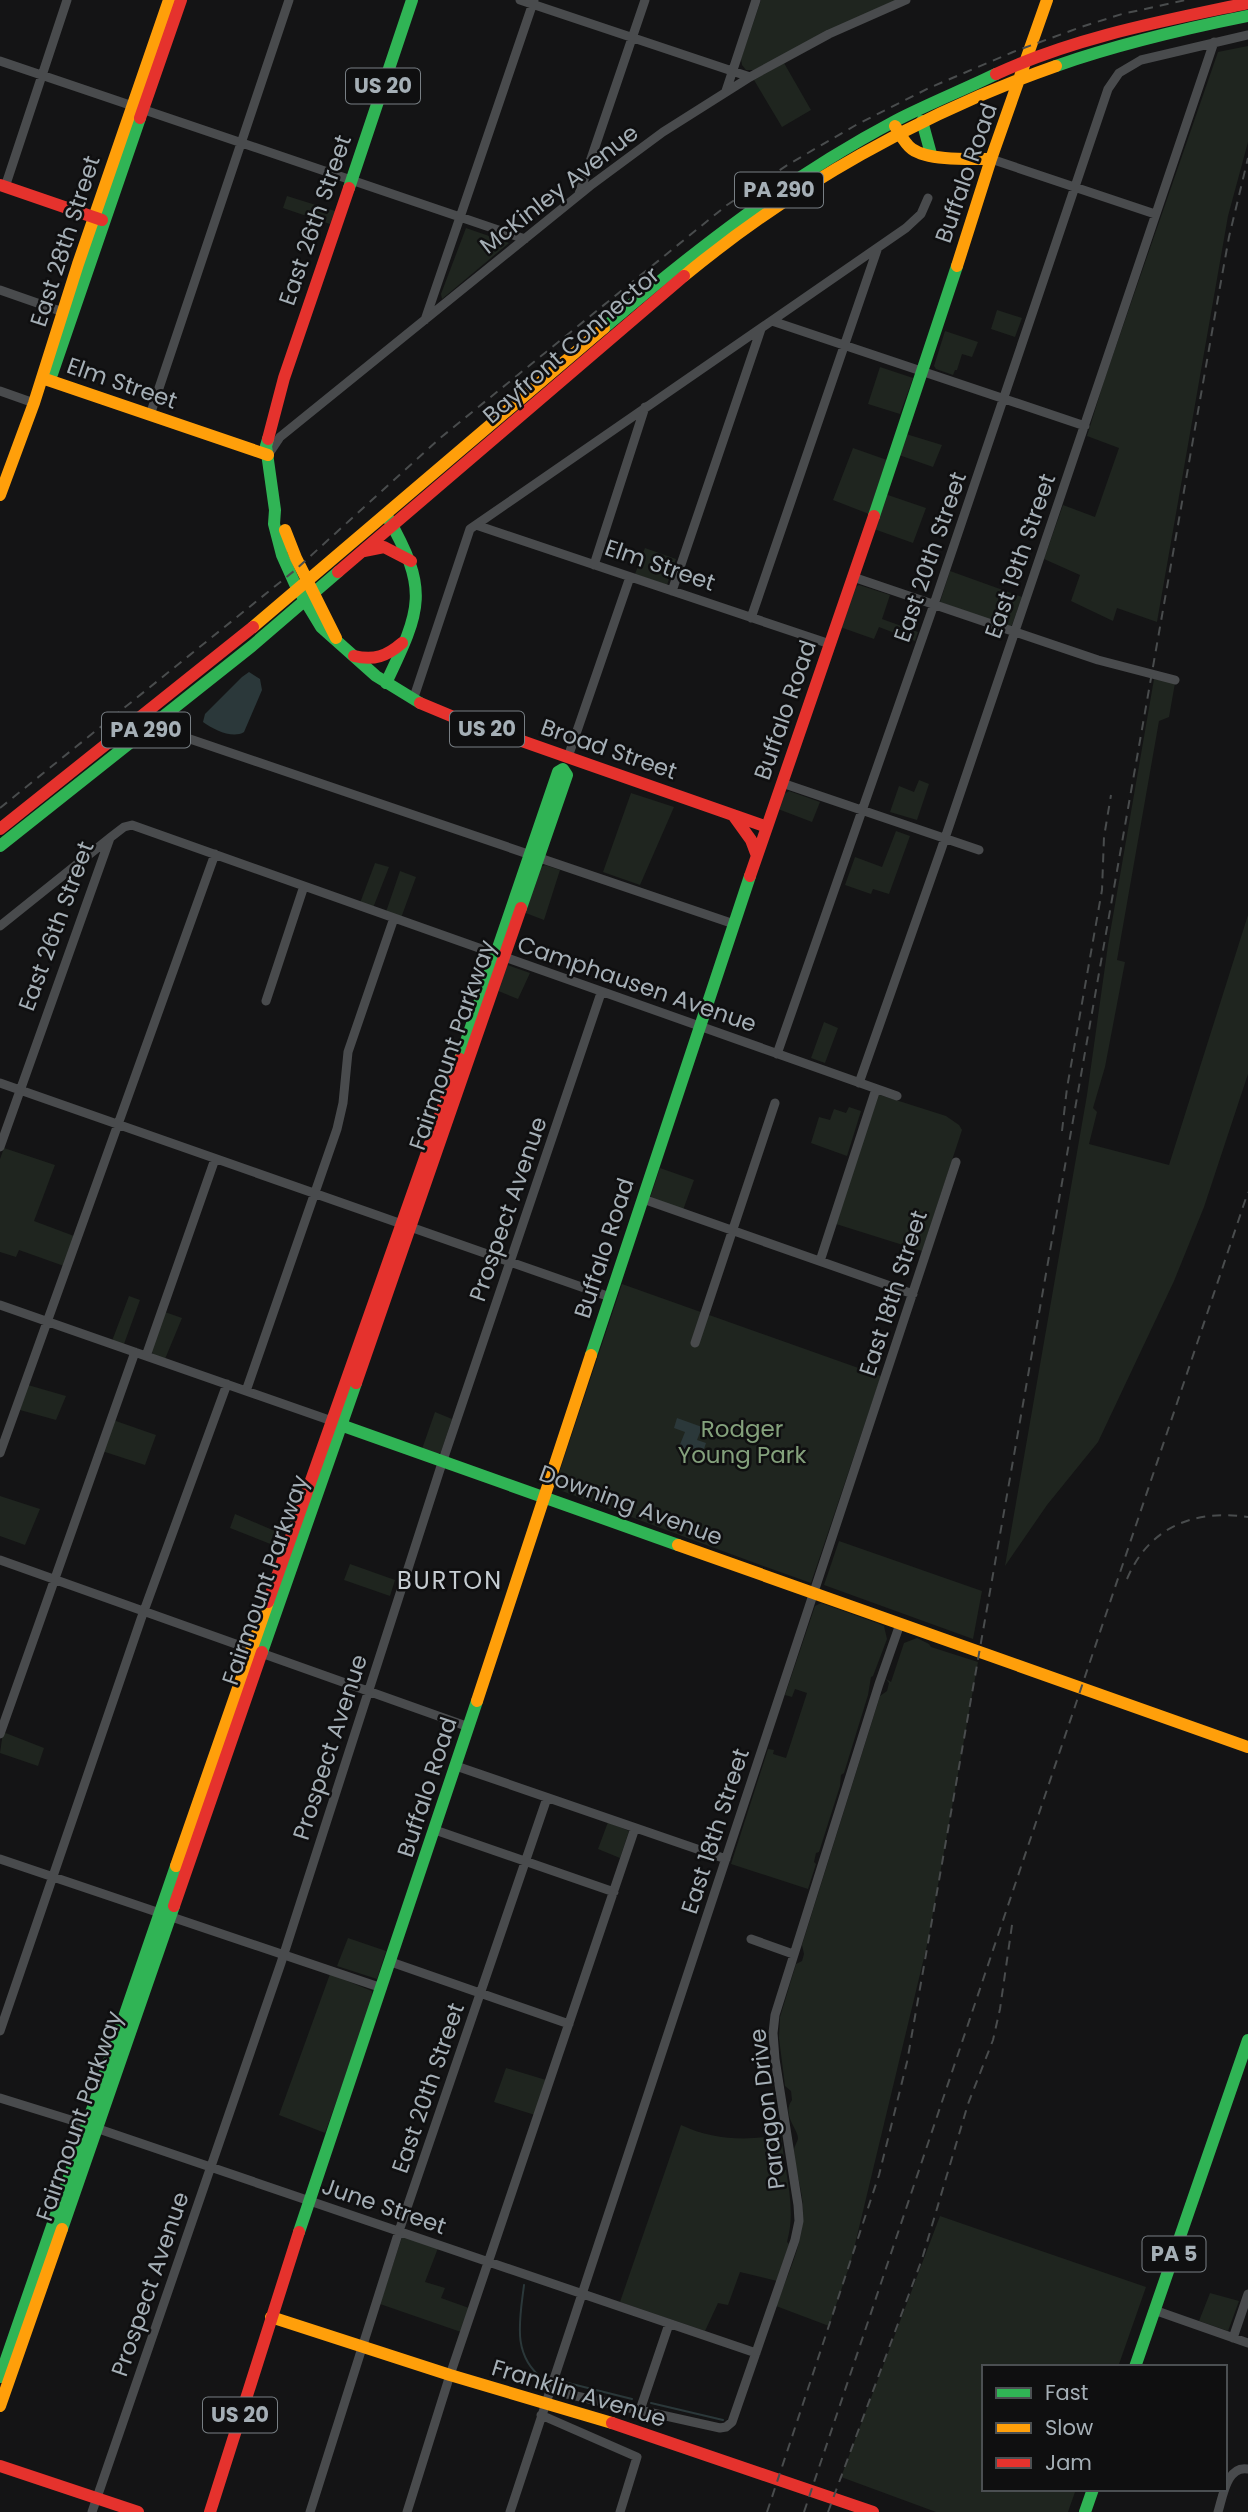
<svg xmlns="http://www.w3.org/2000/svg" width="1248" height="2512" font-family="Poppins,sans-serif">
<rect width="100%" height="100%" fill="#141415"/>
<!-- green -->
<path fill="#1f251f" d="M 761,0 L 896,0 L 754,70 L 746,70 L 742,65 L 741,59 Z
M 1248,46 L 1248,142 L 1228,216 L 1157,622 L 1117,608 L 1113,621 L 1071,601 L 1080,575 L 1044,559 L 1063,505 L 1095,517 L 1119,448 L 1087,436 L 1104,381 L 1218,52 Z
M 784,63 L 811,110 L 782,127 L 754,80 Z
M 287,196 L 335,211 L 330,224 L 283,208 Z
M 466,228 L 509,243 L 442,299 L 441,294 Z
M 997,310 L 1022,318 L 1015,337 L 991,329 Z
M 945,331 L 978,342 L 972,357 L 962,354 L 957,370 L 955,370 L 953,375 L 936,369 L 934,366 Z
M 880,367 L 913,378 L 900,414 L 868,404 Z
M 906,434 L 942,445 L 933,467 L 899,455 Z
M 853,448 L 887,460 L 869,514 L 833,500 Z
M 885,494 L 926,508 L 913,543 L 874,529 Z
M 645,548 L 676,559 L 667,585 L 635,574 Z
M 950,571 L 1022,597 L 1012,625 L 1010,627 L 940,602 Z
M 859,585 L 890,595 L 882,619 L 918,632 L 915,641 L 879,627 L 874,639 L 840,627 L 855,587 Z
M 1154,679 L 1175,683 L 1169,717 L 1159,721 L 1117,960 L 1125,962 L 1105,1067 L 1093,1108 L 1097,1112 L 1089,1144 L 1169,1165 L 1248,915 L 1248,1074 L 1204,1207 L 1174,1281 L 1098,1442 L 1047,1505 L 1005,1566 L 1087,1095 L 1108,945 Z
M 919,780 L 929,784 L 917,820 L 890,812 L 899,786 L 914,792 Z
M 789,791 L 820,802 L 812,822 L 778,809 L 784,794 Z
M 631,793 L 674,807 L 640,885 L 603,872 Z
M 896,831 L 910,836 L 889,894 L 873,889 L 871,894 L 845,885 L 855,857 L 882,867 Z
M 375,863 L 389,867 L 373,908 L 360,903 Z
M 545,865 L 560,870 L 544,920 L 523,912 L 539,868 Z
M 400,871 L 416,877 L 401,918 L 386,912 Z
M 507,965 L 530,973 L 518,999 L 496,990 Z
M 824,1022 L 838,1028 L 825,1063 L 811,1058 Z
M 877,1094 L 946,1116 L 959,1125 L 962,1130 L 922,1251 L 836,1224 Z
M 849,1107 L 861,1111 L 847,1156 L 811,1143 L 819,1117 L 830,1120 L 834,1109 L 846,1113 Z
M 4,1148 L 55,1165 L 34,1221 L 74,1236 L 64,1266 L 19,1250 L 16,1257 L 0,1252 L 0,1159 Z
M 660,1168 L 694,1180 L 683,1210 L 650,1198 Z
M 622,1284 L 881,1376 L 811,1583 C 725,1553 640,1520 554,1488 Z
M 129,1296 L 140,1300 L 124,1344 L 112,1341 Z
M 165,1312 L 182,1318 L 165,1359 L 154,1355 L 151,1351 Z
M 28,1385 L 66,1396 L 56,1420 L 20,1410 Z
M 435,1412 L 452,1419 L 441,1452 L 438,1454 L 422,1449 Z
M 113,1420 L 156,1435 L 145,1465 L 102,1451 Z
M 0,1496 L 40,1509 L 25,1545 L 0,1536 Z
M 235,1514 L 282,1534 L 278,1547 L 230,1528 Z
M 839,1541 L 982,1591 L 973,1639 L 824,1585 Z
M 350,1564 L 395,1580 L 390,1596 L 344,1580 Z
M 821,1603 L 877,1623 L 884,1626 L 887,1639 L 873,1676 L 871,1677 L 868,1695 L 844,1773 L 841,1775 L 840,1786 L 819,1852 L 816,1853 L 814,1862 L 816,1864 L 808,1889 L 731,1864 L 768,1749 L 774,1750 L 773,1754 L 786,1758 L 807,1693 L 795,1689 L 792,1697 L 785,1695 L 815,1606 Z
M 917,1638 L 929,1644 L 931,1647 L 978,1662 L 928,1941 L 851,2261 L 829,2326 L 776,2306 C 787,2276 803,2245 803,2213 C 804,2192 794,2170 794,2149 C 795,2145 797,2142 798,2139 C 799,2130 781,2115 792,2100 L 791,2091 L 785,2086 L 779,2038 L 780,2017 L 796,1964 L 802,1961 L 804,1954 L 802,1945 L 880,1696 L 887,1691 L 889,1683 L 886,1679 L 891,1682 L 904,1643 Z
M 3,1732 L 44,1748 L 38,1766 L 0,1753 Z
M 608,1822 L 629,1831 L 620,1858 L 598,1849 Z
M 348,1938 L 386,1951 L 377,1979 L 337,1966 Z
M 330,1974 L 372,1991 L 371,2005 L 325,2133 L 279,2115 Z
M 506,2068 L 546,2080 L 535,2115 L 494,2102 Z
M 681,2125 C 713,2140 746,2141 781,2135 L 784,2158 L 781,2168 L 786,2170 C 790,2195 794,2217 787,2242 L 789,2244 L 777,2281 L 740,2272 L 728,2305 L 718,2303 L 705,2331 L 620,2302 Z
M 940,2216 L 1146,2287 L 1118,2367 L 984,2367 L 984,2489 L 1076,2489 L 1068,2512 L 936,2512 L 841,2477 Z
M 402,2237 L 438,2248 L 425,2282 L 445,2288 L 441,2298 L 469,2308 L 461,2332 L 380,2304 Z
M 1210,2293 L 1239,2301 L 1228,2331 L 1199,2321 Z"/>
<!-- water -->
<path fill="#2b383a" d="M 249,672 L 260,679 L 262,690 L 244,732 C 233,739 214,730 203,722 L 205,714 L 242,677 Z
M 677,1418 L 702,1427 L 697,1440 L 706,1443 L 702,1455 L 679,1447 L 685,1432 L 674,1428 Z"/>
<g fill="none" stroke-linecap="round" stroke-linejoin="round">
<!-- stream -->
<path stroke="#2b383a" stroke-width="2" d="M 524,2285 C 520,2319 511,2355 543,2379
M 560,2381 L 632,2399
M 651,2403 L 723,2420"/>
<!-- street -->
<path stroke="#494b4d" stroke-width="9" d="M 520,0 L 750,77
M 0,61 L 525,239
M 726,91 L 756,0
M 991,159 L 1155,214
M 5,187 L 67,0
M 579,194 L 645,0
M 0,290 L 63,312
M 425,320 L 534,0
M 772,321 L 1085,426
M 0,391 L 34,403
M 150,415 L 289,0
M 268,455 L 280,437 L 590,186 L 663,132 L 750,77 L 829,34 L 906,0
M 476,525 L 830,644
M 594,565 L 645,407
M 853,577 L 1098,660 L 1175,680
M 672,591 L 761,329
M 751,618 L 877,250
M 413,700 L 470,529 L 906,228 L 921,214 L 928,198
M 187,738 L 734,924
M 568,757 L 630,577
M 782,783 L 979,850
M 0,926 L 111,837 L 124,827 L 132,825 L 897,1096
M 266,1001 L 304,886
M 777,1054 L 931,613 L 1108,89 L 1119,73 L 1141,60 L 1248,35
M 0,1083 L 610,1297
M 859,1083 L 942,847 L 1214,42
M 0,1147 L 110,838
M 643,1199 L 913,1294
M 820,1261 L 876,1089
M 0,1305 L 332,1421
M 695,1343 L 775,1103
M 146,1356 L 215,1159
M 246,1391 L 337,1129 L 343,1103 L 348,1052 L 394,918
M 0,1453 L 215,854
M 0,1560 L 469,1727
M 0,1734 L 135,1352
M 456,1766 L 726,1859
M 435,1830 L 614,1892
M 0,1859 L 382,1988
M 751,1939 L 793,1954
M 391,1962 L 569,2024
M 0,2031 L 141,1619 L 227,1384
M 0,2098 L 87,2125 L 756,2353
M 1154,2310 L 1248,2343
M 1233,2338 L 1248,2294
M 549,2390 L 720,2428 L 726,2427 L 732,2422 L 795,2240 L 799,2221 L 798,2205 L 775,2059 L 773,2033 L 775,2015 L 879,1684 L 900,1624
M 640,2410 L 669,2324
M 541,2415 L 637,2457 L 620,2512
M 92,2512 L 281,1963 L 443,1460 L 601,993
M 310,2512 L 399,2231 L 547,1798
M 407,2512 L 450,2375 L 635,1828
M 510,2512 L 956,1162
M 1218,2512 C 1223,2496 1227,2465 1248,2469"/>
<!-- fast -->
<path stroke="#30b455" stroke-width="12" d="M 1056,66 C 1119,44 1183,29 1248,16
M 922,121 L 931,154
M 349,188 L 412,0
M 604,328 C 695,250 789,177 895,121 C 928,104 963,90 996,74
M 52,374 L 140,118
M 268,439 L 266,446 L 275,510 L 274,524 L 282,555 L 295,584 L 321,627 L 376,676 L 420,703
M 874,516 L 957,266
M 386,683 C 422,608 429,590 387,516
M 0,846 L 252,646 L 338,572
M 460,1059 L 558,772 L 563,769 L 567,775 L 521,908
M 591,1355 L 750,876
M 335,1423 L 678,1545
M 262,1652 L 356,1383
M 62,2229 L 174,1906
M 299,2232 L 477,1701
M 1135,2367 L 1248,2040
M 0,2377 L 176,1866
M 1085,2512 L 1093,2489"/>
<!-- slow -->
<path stroke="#ff9f0a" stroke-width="12" d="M 895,126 C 900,134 905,144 912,149 C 929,161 970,159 991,159
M 957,266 L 991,159 L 1047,0
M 684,276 C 794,185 922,113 1056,66
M 42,378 L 268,455
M 0,495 L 34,403 L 78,264 L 169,0
M 285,530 L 296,558 L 336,638
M 253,627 L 604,328
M 678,1545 L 1248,1747
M 477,1701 L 591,1355
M 176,1866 L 268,1602
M 271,2317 L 450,2375 L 612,2423
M 0,2406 L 62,2229"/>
<!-- jam -->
<path stroke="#e5322d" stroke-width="12" d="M 996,74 C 1076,37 1163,21 1248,3
M 140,118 L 181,0
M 0,185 L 102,220
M 268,439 L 284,378 L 349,188
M 364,551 L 384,547 L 411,561
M 338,572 L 684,276
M 354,656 C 374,661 387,656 402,643
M 420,703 L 456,718 L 767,827 L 750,876
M 733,815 L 751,840 L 757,856
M 767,827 L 874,516
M 0,829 L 253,627
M 356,1383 L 521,908
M 268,1602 L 460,1059
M 174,1906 L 262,1652
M 612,2423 L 873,2512
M 0,2466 L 138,2512
M 210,2512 L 299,2232"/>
<!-- rail -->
<path stroke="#494c4d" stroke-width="2" stroke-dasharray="9 7" stroke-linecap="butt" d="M 0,808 L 294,571 L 439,439 L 727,205 L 789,164 L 856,125 L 929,88 L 1013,52 L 1081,27 L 1122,14 L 1186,0
M 1062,1131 L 1067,1088 L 1102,890 L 1104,837 L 1111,795
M 1127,1579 C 1149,1527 1194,1509 1248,1517
M 767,2512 L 879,2175 L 907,2062 L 1218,298 L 1229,237 L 1248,158
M 804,2512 L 1248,1192
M 828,2512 L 922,2259 L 968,2104 L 993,2040 L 1000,2009 L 1013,1918"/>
</g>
<g text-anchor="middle" stroke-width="5" stroke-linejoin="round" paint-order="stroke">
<!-- shield labels -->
<g fill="#0f0f10" stroke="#787f84" stroke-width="2">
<rect x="346" y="68.5" width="74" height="35" rx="5"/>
<rect x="735" y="172.5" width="88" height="35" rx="5"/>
<rect x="450" y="711.5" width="74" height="35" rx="5"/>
<rect x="102" y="712.5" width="88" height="35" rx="5"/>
<rect x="1142.5" y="2236.5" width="63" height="35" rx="5"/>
<rect x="203" y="2397.5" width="74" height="35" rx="5"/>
</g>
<g font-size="21" font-weight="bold" fill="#a5afb6">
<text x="383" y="93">US 20</text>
<text x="779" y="197">PA 290</text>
<text x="487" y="736">US 20</text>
<text x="146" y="737">PA 290</text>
<text x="1174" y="2261">PA 5</text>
<text x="240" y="2422">US 20</text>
</g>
<!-- street labels -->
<g font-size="23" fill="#a5afb6" stroke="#0f0f10">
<text transform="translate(966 173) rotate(-71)" y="8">Buffalo Road</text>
<text transform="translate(559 189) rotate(-38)" y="8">McKinley Avenue</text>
<text transform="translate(315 220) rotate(-71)" y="8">East 26th Street</text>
<text transform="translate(65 241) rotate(-72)" y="8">East 28th Street</text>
<text transform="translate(571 345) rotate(-41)" y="8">Bayfront Connector</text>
<text transform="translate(122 383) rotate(19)" y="8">Elm Street</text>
<text transform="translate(1020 556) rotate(-71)" y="8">East 19th Street</text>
<text transform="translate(930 557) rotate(-71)" y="8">East 20th Street</text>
<text transform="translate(660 565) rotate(19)" y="8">Elm Street</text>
<text transform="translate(785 710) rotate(-71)" y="8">Buffalo Road</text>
<text transform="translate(609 749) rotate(19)" y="8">Broad Street</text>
<text transform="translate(56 926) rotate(-70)" y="8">East 26th Street</text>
<text transform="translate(637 984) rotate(19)" y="8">Camphausen Avenue</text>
<text transform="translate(452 1045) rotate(-71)" y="8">Fairmount Parkway</text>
<text transform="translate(508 1209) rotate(-71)" y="8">Prospect Avenue</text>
<text transform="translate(604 1248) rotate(-72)" y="8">Buffalo Road</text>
<text transform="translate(893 1293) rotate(-72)" y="8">East 18th Street</text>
<text transform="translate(631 1505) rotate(20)" y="8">Downing Avenue</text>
<text transform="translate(265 1580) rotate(-71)" y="8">Fairmount Parkway</text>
<text transform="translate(330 1747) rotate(-72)" y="8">Prospect Avenue</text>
<text transform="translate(427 1787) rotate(-72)" y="8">Buffalo Road</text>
<text transform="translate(715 1831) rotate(-72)" y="8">East 18th Street</text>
<text transform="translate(428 2088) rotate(-71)" y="8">East 20th Street</text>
<text transform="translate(767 2109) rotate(-97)" y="8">Paragon Drive</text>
<text transform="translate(79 2116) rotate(-71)" y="8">Fairmount Parkway</text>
<text transform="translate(384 2206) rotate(19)" y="8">June Street</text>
<text transform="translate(150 2284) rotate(-71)" y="8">Prospect Avenue</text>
<text transform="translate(579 2393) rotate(17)" y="8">Franklin Avenue</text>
</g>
<!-- park labels -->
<g font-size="23" fill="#84a17c" stroke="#0f0f10">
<text x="742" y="1437">Rodger<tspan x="742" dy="26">Young Park</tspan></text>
</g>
<!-- neighbourhood labels -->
<g font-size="24" letter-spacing="2" fill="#c6cdd2" stroke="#0f0f10">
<text x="450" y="1589">BURTON</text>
</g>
</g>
<!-- legend -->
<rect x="982" y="2365" width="245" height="126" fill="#0f0f10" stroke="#4b4f52" stroke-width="2"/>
<rect x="996" y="2388" width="35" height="10" fill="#30b455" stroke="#4b4f52" stroke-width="2"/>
<text x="1045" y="2400" font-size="21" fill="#a5afb6">Fast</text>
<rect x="996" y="2423" width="35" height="10" fill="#ff9f0a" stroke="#4b4f52" stroke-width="2"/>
<text x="1045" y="2435" font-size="21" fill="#a5afb6">Slow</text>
<rect x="996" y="2458" width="35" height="10" fill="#e5322d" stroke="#4b4f52" stroke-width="2"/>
<text x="1045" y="2470" font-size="21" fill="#a5afb6">Jam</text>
</svg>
